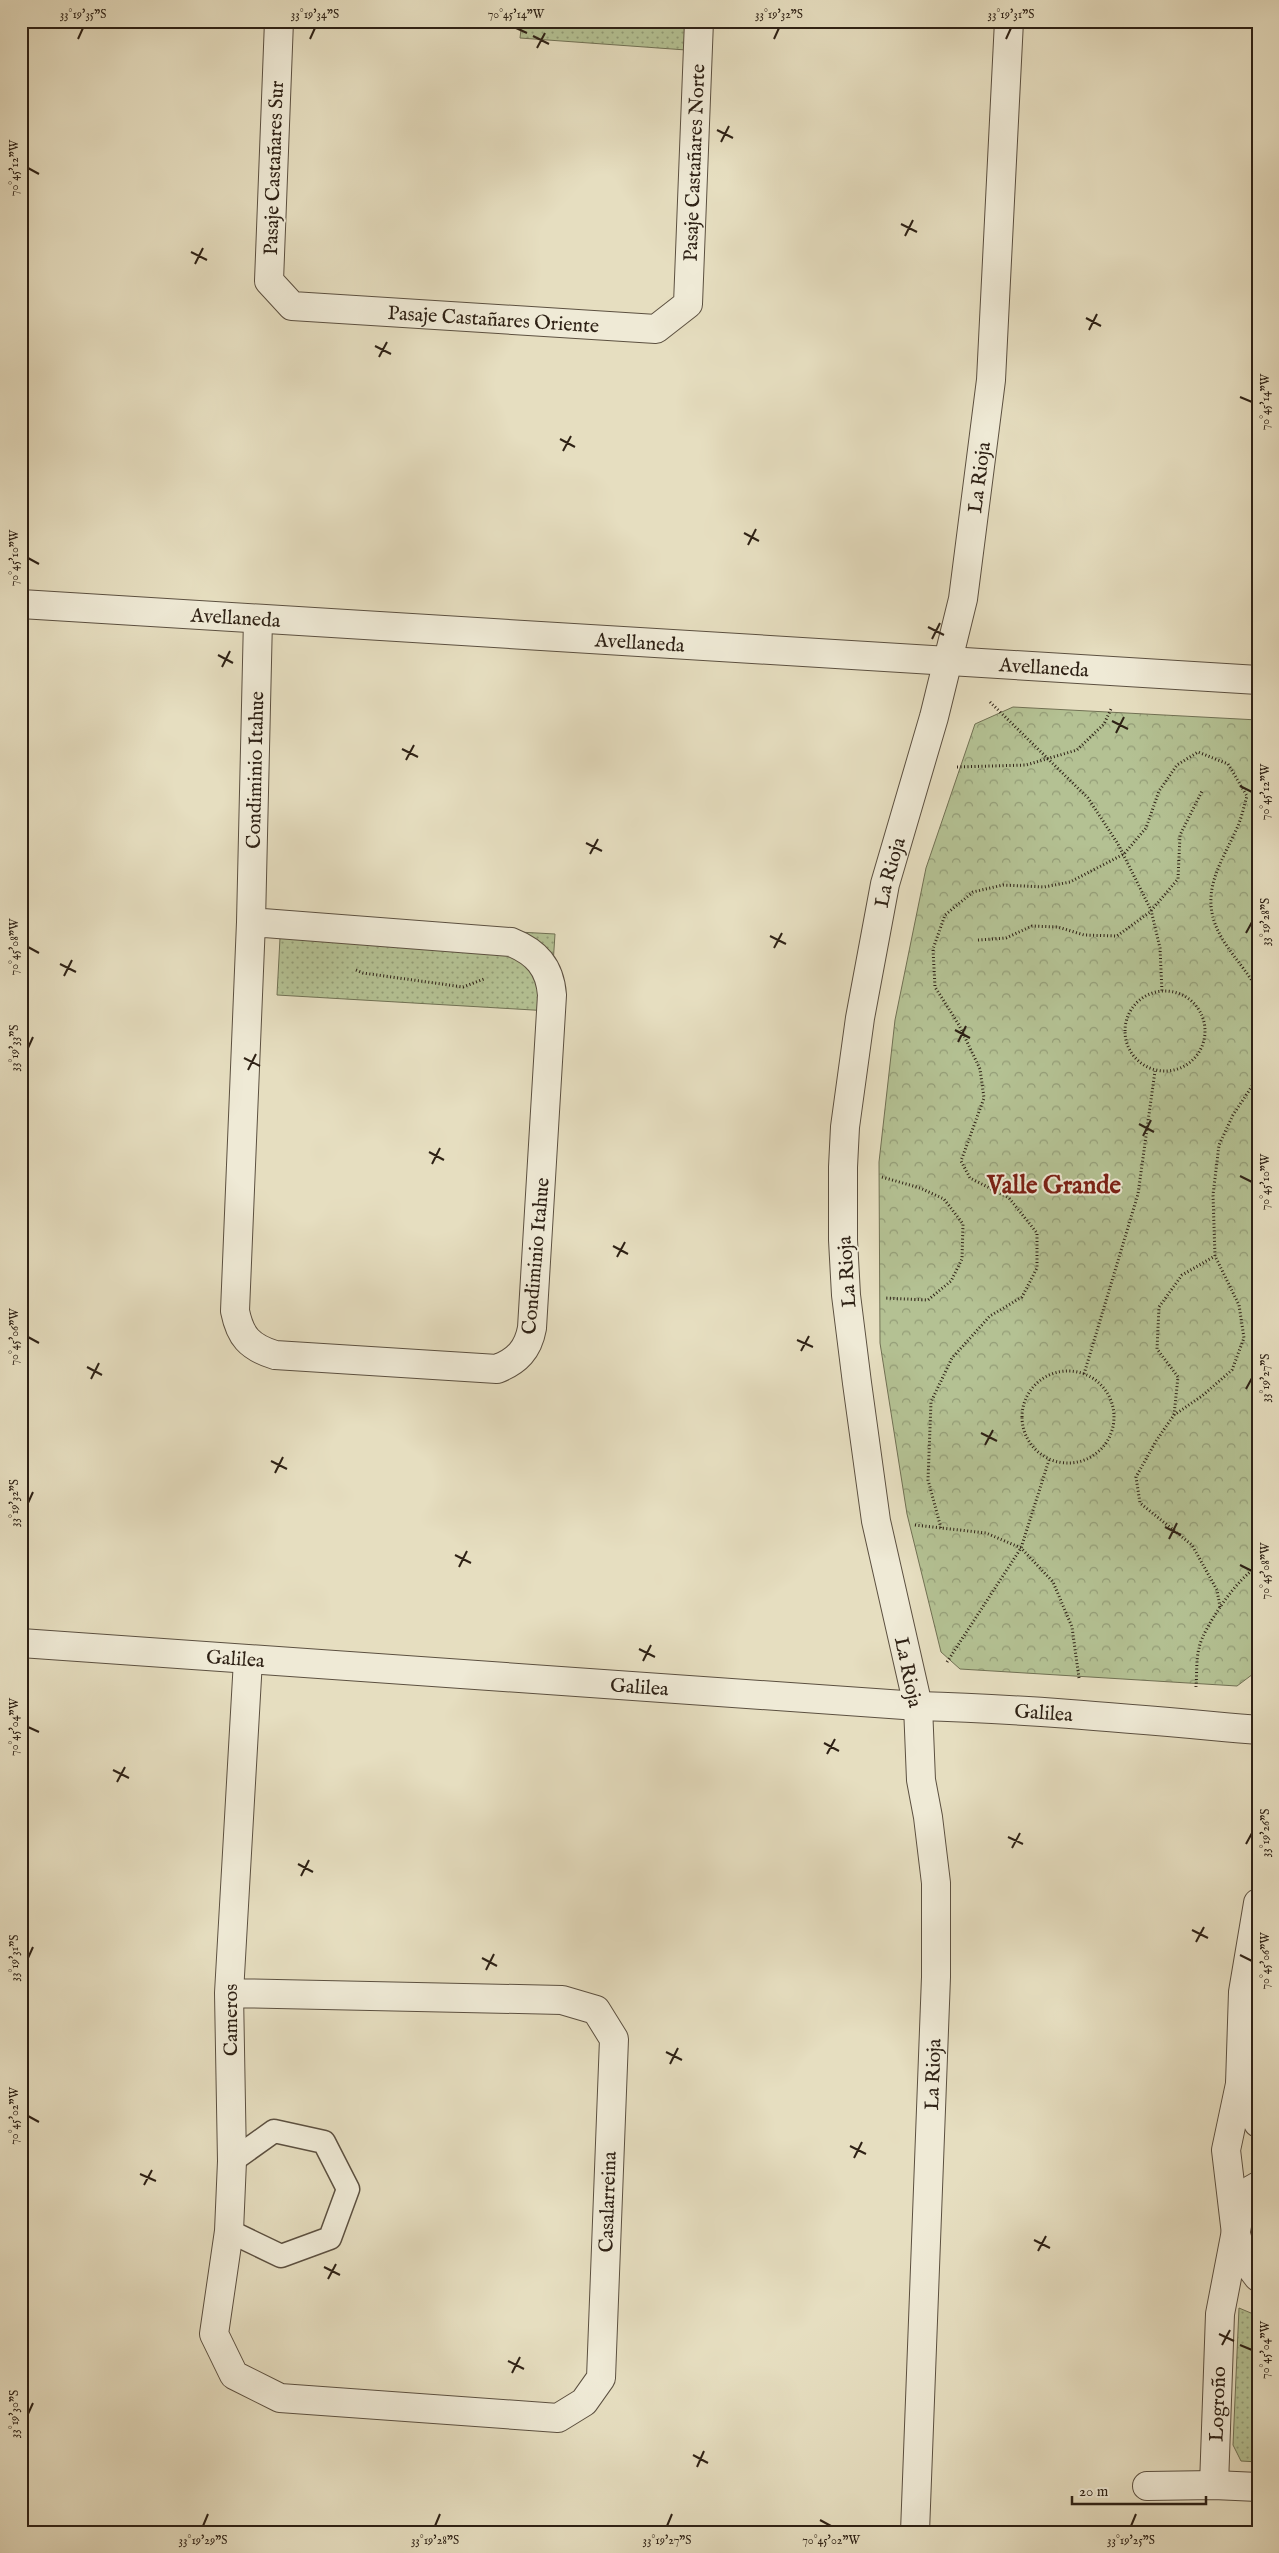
<svg xmlns="http://www.w3.org/2000/svg" width="1279" height="2553" font-family="'IM FELL English',serif">
<defs>
<pattern id="grass-dots" width="8" height="8" patternUnits="userSpaceOnUse" patternTransform="scale(1.25)"><rect width="8" height="8" fill="#b4c193"/><path d="M2 2h.1M6 6h.1" fill="none" stroke="#939c77" stroke-width="1.8" stroke-linecap="round"/></pattern>
<pattern id="forest-crowns" width="20" height="18" patternUnits="userSpaceOnUse" patternTransform="scale(1.25)"><rect width="20" height="18" fill="#b4c193"/><path d="M2 6a3 3 0 1 1 6 0M12 15a3 3 0 1 1 6 0" fill="none" stroke="#939c77"/></pattern>
</defs>
<rect width="100%" height="100%" fill="#e6dec0"/>
<filter id="stains"><feTurbulence type="fractalNoise" baseFrequency=".004" numOctaves="4"/><feColorMatrix values="0 0 0 0 .2 0 0 0 0 .09 0 0 0 0 .02 0 0 0 .5 -.17"/></filter>
<radialGradient id="worn" r=".72"><stop offset=".6" stop-color="#630" stop-opacity="0"/><stop offset="1" stop-color="#630" stop-opacity=".3"/></radialGradient>
<!-- grass -->
<path fill="url(#grass-dots)" stroke="#717154" d="M 522,21 L 688,21 L 686,50 L 520,38 Z
M 281,919 L 555,934 L 550,1011 L 277,995 Z
M 1239,2308 L 1258,2316 L 1258,2462 L 1241,2461 L 1233,2445 Z"/>
<!-- forest -->
<path fill="url(#forest-crowns)" stroke="#717154" d="M 1013,707 L 1258,720 L 1258,1666 L 1257,1671 L 1237,1686 L 960,1669 L 941,1652 L 907,1514 L 880,1343 L 879,1162 L 895,1020 L 926,868 L 975,724 Z"/>
<g fill="none" stroke-linecap="round" stroke-linejoin="round">
<!-- service casing -->
<g stroke="#5c5040" stroke-width="25">
<path id="service" d="M 229,2231 L 281,2256 L 330,2238 L 348,2189 L 324,2142 L 274,2131 L 232,2161"/>
</g>
<!-- minor casing -->
<g stroke="#5c5040" stroke-width="30">
<g id="minor">
<path id="s1" d="M 279,21 L 269,281 L 292,306 L 656,329 L 688,304 L 699,21"/>
<path id="s2" d="M 21,604 L 1258,680"/>
<path id="s3" d="M 251,922 L 511,942 C 536,952 550,967 552,995 L 532,1328 C 528,1350 517,1361 497,1369 L 275,1355 C 249,1347 240,1336 235,1311 L 251,922 L 258,619"/>
<path id="s4" d="M 21,1643 L 918,1706 C 1032,1709 1144,1720 1258,1730"/>
<path d="M 1258,1903 L 1243,1992 L 1240,2084 L 1226,2150 L 1236,2234 L 1242,2256 L 1258,2277"/>
<path d="M 229,1993 L 562,2000 L 596,2010 L 614,2039 L 601,2378 L 584,2402 L 558,2418 L 280,2398 L 234,2375 L 214,2334 L 229,2231 L 232,2161 L 229,1993 L 248,1660"/>
<path d="M 1240,2084 L 1258,2123"/>
<path id="s5" d="M 1214,2485 L 1220,2314 L 1240,2210 L 1251,2190 L 1258,2186"/>
<path d="M 1147,2486 L 1214,2485 L 1258,2487"/>
<path id="s6" d="M 915,2532 L 936,1977 L 936,1883 L 928,1817 L 921,1780 L 918,1706 L 876,1521 L 857,1383 L 846,1295 L 843,1240 L 843,1167 L 845,1127 L 860,1018 L 885,884 L 934,717 L 963,599 L 991,380 L 1009,21"/>
</g>
</g>
<!-- path -->
<path stroke="#2e2115" stroke-width="3" stroke-dasharray="1 2.5" stroke-linecap="butt" d="M 990,702 L 1088,798 L 1118,844 L 1151,910 L 1160,948 L 1162,992
M 957,767 L 1026,765 L 1077,750 L 1104,724 L 1111,709
M 978,940 L 1006,938 L 1032,926 L 1058,927 L 1084,935 L 1117,936 L 1150,912 L 1178,879 L 1180,835 L 1202,791
M 356,970 L 363,973 L 463,987 L 484,979
M1125 1031a40 40 0 1 1 80 0a40 40 0 1 1-80 0Z
M 882,1177 L 920,1188 L 944,1199 L 963,1224 L 962,1259 L 951,1281 L 928,1300 L 884,1298
M1022 1417a46 46 0 1 1 92 0a46 46 0 1 1-92 0Z
M 1084,1374 L 1138,1194 L 1155,1071
M 1174,1415 L 1178,1377 L 1157,1349 L 1159,1307 L 1182,1275 L 1215,1256
M 915,1525 L 986,1533 L 1021,1548 L 1053,1582 L 1072,1627 L 1079,1678
M 941,1528 L 928,1480 L 931,1402 L 952,1358 L 990,1316 L 1022,1297 L 1037,1268 L 1037,1233 L 1009,1198 L 970,1178 L 961,1161 L 984,1098 L 980,1069 L 959,1025 L 935,987 L 933,949 L 945,915 L 973,892 L 1003,885 L 1044,887 L 1070,882 L 1124,854 L 1146,828 L 1159,791 L 1177,765 L 1198,752 L 1228,764 L 1247,796 C 1244,806 1242,816 1238,826 C 1220,866 1196,896 1223,940 C 1234,958 1248,972 1258,991
M 1220,1607 L 1217,1590 L 1192,1545 L 1140,1503 L 1136,1477 L 1156,1441 L 1174,1415 L 1202,1396 L 1232,1370 L 1244,1338 L 1239,1305 L 1215,1256 L 1213,1195 L 1219,1145 L 1233,1115 L 1258,1077
M 947,1662 L 1021,1548 L 1049,1460
M 1196,1687 C 1197,1674 1196,1660 1199,1648 C 1203,1628 1239,1575 1258,1567"/>
<!-- service -->
<use href="#service" stroke="#efead6" stroke-width="22"/>
<!-- minor -->
<use href="#minor" stroke="#efead6" stroke-width="28"/>
</g>
<!-- ticks -->
<path fill="none" stroke="#2e2115" stroke-width="2" d="M 516,28 L 527,33M 533,36 L 549,44M 78,39 L 83,28M 310,39 L 315,28M 774,39 L 779,28M 1006,39 L 1011,28M 537,48 L 545,33M 717,130 L 733,138M 721,142 L 729,126M 28,168 L 39,174M 901,224 L 917,232M 905,236 L 913,220M 191,252 L 207,260M 195,264 L 203,248M 1086,318 L 1101,326M 1089,330 L 1097,314M 375,346 L 391,354M 379,357 L 387,342M 1240,397 L 1252,402M 560,439 L 575,447M 563,451 L 571,436M 744,533 L 759,541M 748,545 L 756,529M 28,558 L 39,564M 928,627 L 944,635M 932,639 L 940,623M 218,655 L 233,663M 222,667 L 230,651M 1112,721 L 1128,729M 1116,733 L 1124,717M 402,749 L 418,757M 406,760 L 414,745M 1240,786 L 1252,792M 586,843 L 602,851M 590,854 L 598,839M 1246,933 L 1252,922M 770,936 L 786,944M 28,947 L 39,953M 774,948 L 782,933M 60,964 L 76,972M 64,976 L 72,960M 955,1030 L 970,1038M 958,1042 L 966,1026M 28,1048 L 33,1037M 244,1058 L 260,1066M 248,1070 L 256,1054M 1139,1124 L 1154,1132M 1143,1136 L 1151,1120M 429,1152 L 444,1160M 432,1164 L 440,1148M 1240,1176 L 1252,1182M 613,1246 L 628,1254M 617,1257 L 625,1242M 28,1337 L 39,1343M 797,1340 L 813,1347M 801,1351 L 809,1336M 87,1367 L 102,1375M 91,1379 L 99,1363M 1246,1389 L 1252,1378M 981,1433 L 997,1441M 985,1445 L 993,1430M 271,1461 L 287,1469M 275,1473 L 283,1457M 28,1503 L 33,1492M 1165,1527 L 1181,1535M 1169,1539 L 1177,1523M 455,1555 L 471,1563M 1240,1565 L 1252,1571M 459,1567 L 467,1551M 639,1649 L 655,1657M 643,1661 L 651,1645M 28,1727 L 39,1732M 824,1743 L 839,1751M 827,1754 L 835,1739M 113,1770 L 129,1778M 117,1782 L 125,1767M 1008,1837 L 1023,1844M 1246,1844 L 1252,1833M 1012,1848 L 1020,1833M 298,1864 L 313,1872M 301,1876 L 309,1860M 1192,1930 L 1208,1938M 1196,1942 L 1204,1927M 1240,1955 L 1252,1961M 28,1958 L 33,1947M 482,1958 L 497,1966M 486,1970 L 494,1954M 666,2052 L 682,2060M 670,2064 L 678,2048M 28,2116 L 39,2122M 850,2146 L 866,2154M 854,2158 L 862,2142M 140,2174 L 156,2181M 144,2185 L 152,2170M 1034,2240 L 1050,2248M 1038,2251 L 1046,2236M 324,2267 L 340,2275M 328,2279 L 336,2264M 1219,2334 L 1234,2341M 1222,2345 L 1230,2330M 1240,2345 L 1252,2350M 508,2361 L 524,2369M 512,2373 L 520,2357M 28,2414 L 33,2403M 693,2455 L 708,2463M 697,2467 L 704,2451M 820,2520 L 831,2526M 203,2526 L 208,2514M 435,2526 L 440,2514M 667,2526 L 672,2514M 1131,2526 L 1136,2514"/>
<g text-anchor="middle" stroke-width="4" stroke-linejoin="round" paint-order="stroke">
<!-- street labels -->
<g font-size="20" fill="#2e2115" stroke="#efead6">
<text dy="7" stroke="none"><textPath href="#s1" startOffset="841">Pasaje Castañares Norte</textPath></text>
<text transform="translate(273 168) rotate(-88)" y="7">Pasaje Castañares Sur</text>
<text dy="7" stroke="none"><textPath href="#s1" startOffset="496">Pasaje Castañares Oriente</textPath></text>
<text dy="7" stroke="none"><textPath href="#s6" startOffset="2078">La Rioja</textPath></text>
<text dy="7" stroke="none"><textPath href="#s2" startOffset="215">Avellaneda</textPath></text>
<text dy="7" stroke="none"><textPath href="#s2" startOffset="620">Avellaneda</textPath></text>
<text dy="7" stroke="none"><textPath href="#s2" startOffset="1025">Avellaneda</textPath></text>
<text dy="7" stroke="none"><textPath href="#s3" startOffset="1550">Condiminio Itahue</textPath></text>
<text dy="7" stroke="none"><textPath href="#s6" startOffset="1672">La Rioja</textPath></text>
<text transform="translate(535 1256) rotate(-85)" y="7">Condiminio Itahue</text>
<text transform="translate(846 1272) rotate(-94)" y="7">La Rioja</text>
<text dy="7" stroke="none"><textPath href="#s4" startOffset="215">Galilea</textPath></text>
<text transform="translate(909 1672) rotate(78)" y="7">La Rioja</text>
<text dy="7" stroke="none"><textPath href="#s4" startOffset="620">Galilea</textPath></text>
<text dy="7" stroke="none"><textPath href="#s4" startOffset="1025">Galilea</textPath></text>
<text transform="translate(230 2020) rotate(-90)" y="7">Cameros</text>
<text dy="7" stroke="none"><textPath href="#s6" startOffset="458">La Rioja</textPath></text>
<text transform="translate(607 2202) rotate(-88)" y="7">Casalarreina</text>
<text dy="7" stroke="none"><textPath href="#s5" startOffset="81">Logroño</textPath></text>
</g>
<!-- district labels -->
<g font-size="25" font-weight="bold" fill="#7a1f14" stroke="#efead6">
<text x="1054" y="1193">Valle Grande</text>
</g>
</g>
<!-- margin -->
<rect width="1279" height="2553" fill="none" stroke="#e6dec0" stroke-width="55"/>
<!-- scale -->
<path d="M1072 2496v8h134v-8" fill="none" stroke="#2e2115" stroke-width="2.5"/>
<text x="1079" y="2496" font-size="15" fill="#2e2115" stroke="#efead6" stroke-width="4" paint-order="stroke">20 m</text>
<rect x="28" y="28" width="1224" height="2498" fill="none" stroke="#2e2115" stroke-width="2"/>
<g font-size="12" text-anchor="middle" fill="#2e2115">
<text x="83" y="18">33°19'35"S</text>
<text x="315" y="18">33°19'34"S</text>
<text x="516" y="18">70°45'14"W</text>
<text x="779" y="18">33°19'32"S</text>
<text x="1011" y="18">33°19'31"S</text>
<text transform="translate(14 168) rotate(-90)" y="4">70°45'12"W</text>
<text transform="translate(1265 402) rotate(-90)" y="4">70°45'14"W</text>
<text transform="translate(14 558) rotate(-90)" y="4">70°45'10"W</text>
<text transform="translate(1265 792) rotate(-90)" y="4">70°45'12"W</text>
<text transform="translate(1265 922) rotate(-90)" y="4">33°19'28"S</text>
<text transform="translate(14 947) rotate(-90)" y="4">70°45'08"W</text>
<text transform="translate(14 1048) rotate(-90)" y="4">33°19'33"S</text>
<text transform="translate(1265 1182) rotate(-90)" y="4">70°45'10"W</text>
<text transform="translate(14 1337) rotate(-90)" y="4">70°45'06"W</text>
<text transform="translate(1265 1378) rotate(-90)" y="4">33°19'27"S</text>
<text transform="translate(14 1503) rotate(-90)" y="4">33°19'32"S</text>
<text transform="translate(1265 1571) rotate(-90)" y="4">70°45'08"W</text>
<text transform="translate(14 1727) rotate(-90)" y="4">70°45'04"W</text>
<text transform="translate(1265 1833) rotate(-90)" y="4">33°19'26"S</text>
<text transform="translate(14 1958) rotate(-90)" y="4">33°19'31"S</text>
<text transform="translate(1265 1961) rotate(-90)" y="4">70°45'06"W</text>
<text transform="translate(14 2116) rotate(-90)" y="4">70°45'02"W</text>
<text transform="translate(1265 2350) rotate(-90)" y="4">70°45'04"W</text>
<text transform="translate(14 2414) rotate(-90)" y="4">33°19'30"S</text>
<text x="203" y="2544">33°19'29"S</text>
<text x="435" y="2544">33°19'28"S</text>
<text x="667" y="2544">33°19'27"S</text>
<text x="831" y="2544">70°45'02"W</text>
<text x="1131" y="2544">33°19'25"S</text>
</g>
<rect width="100%" height="100%" filter="url(#stains)"/>
<rect width="100%" height="100%" fill="url(#worn)"/>
</svg>
